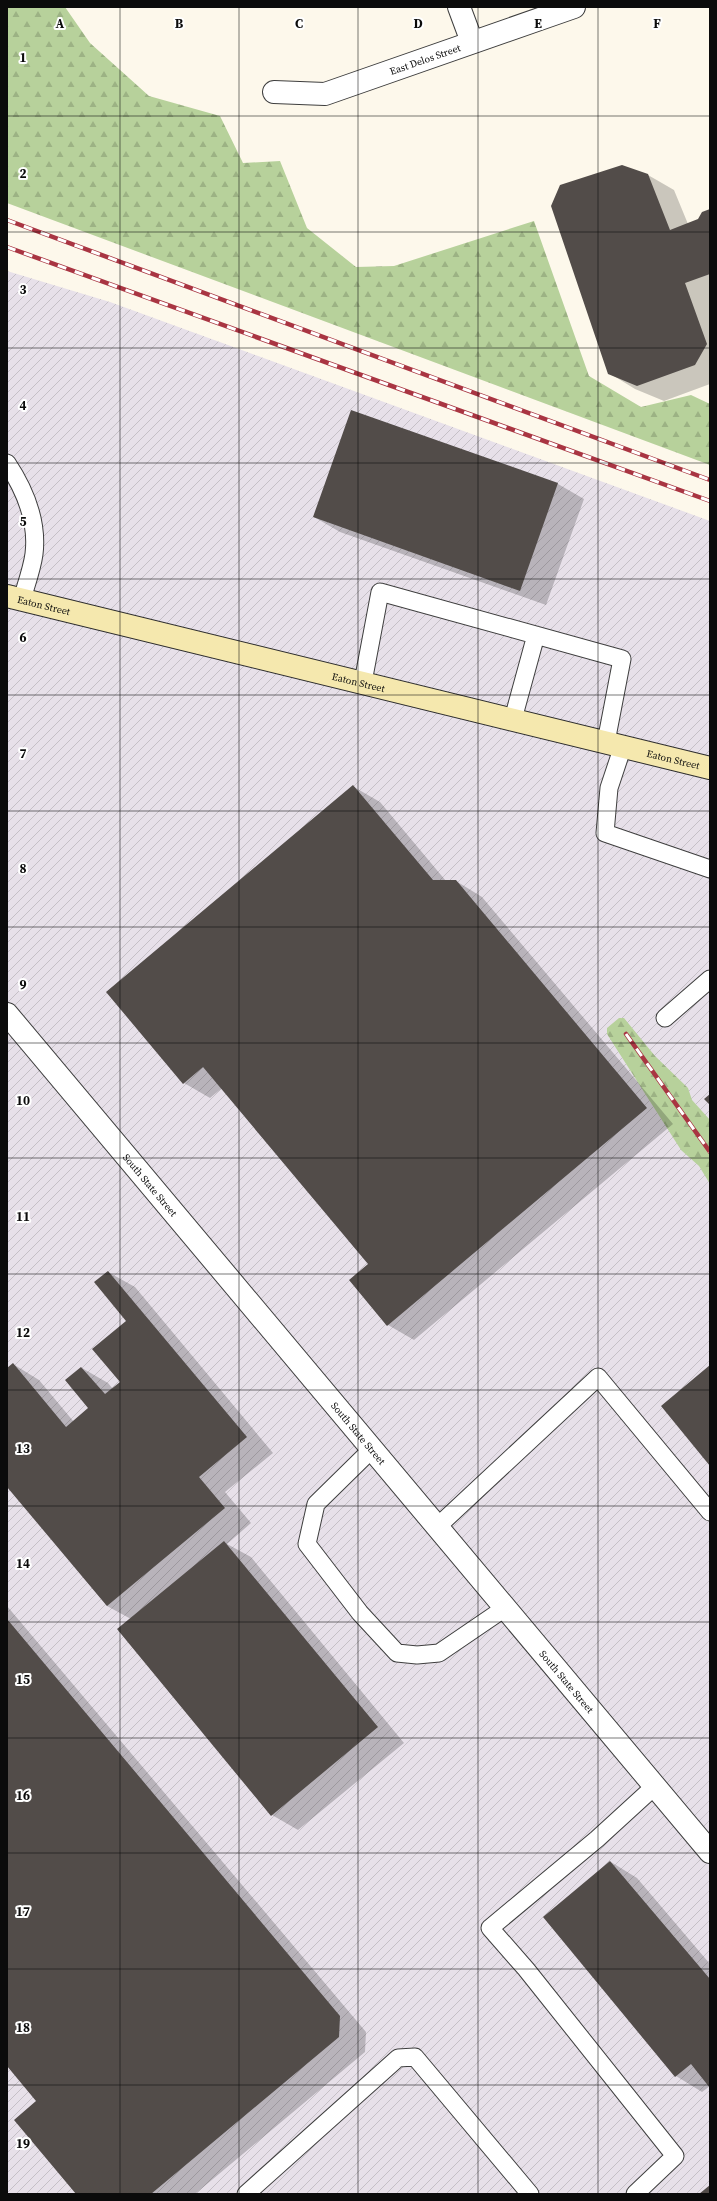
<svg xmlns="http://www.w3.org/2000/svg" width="717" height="2201" font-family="'Source Serif 4',serif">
<defs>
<pattern id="industrial-furrows" width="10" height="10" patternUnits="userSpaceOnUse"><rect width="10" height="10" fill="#e7e0e9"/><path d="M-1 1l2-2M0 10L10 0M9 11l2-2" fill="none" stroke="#c5bfc6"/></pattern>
<pattern id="forest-firs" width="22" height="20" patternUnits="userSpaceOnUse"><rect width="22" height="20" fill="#b7d19b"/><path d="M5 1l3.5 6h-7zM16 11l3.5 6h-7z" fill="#9cb284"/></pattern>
</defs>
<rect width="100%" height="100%" fill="#fdf8eb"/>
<!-- industrial -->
<path fill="url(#industrial-furrows)" d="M 7,271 L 110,302 L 710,521 L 710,2194 L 7,2194 Z"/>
<!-- forest -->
<path fill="url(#forest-firs)" d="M 7,7 L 65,7 L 90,43 L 149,96 L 220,116 L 243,163 L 280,161 L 307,228 L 356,267 L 394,266 L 534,221 L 589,376 L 641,407 L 691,395 L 710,404 L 710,465 L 7,203 Z
M 619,1018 L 624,1018 L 655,1056 L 688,1088 L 692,1100 L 710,1120 L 710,1184 L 699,1166 L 681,1150 L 607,1034 L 607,1028 Z"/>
<!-- shadow -->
<path fill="#0003" d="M 648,175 L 674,190 L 688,224 L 699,220 L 710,210 L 710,384 L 664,401 L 635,389 L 609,373 Z
M 352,411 L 558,484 L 584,499 L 546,605 L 340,532 L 314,517 Z
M 354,787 L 380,802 L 446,881 L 456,881 L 482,897 L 673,1124 L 414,1340 L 388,1325 L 370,1264 L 222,1088 L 210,1098 L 184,1083 Z
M 108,1272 L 135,1287 L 273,1453 L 225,1492 L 251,1523 L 227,1544 L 251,1557 L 404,1743 L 298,1830 L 272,1815 L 118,1629 L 131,1619 L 107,1606 L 7,1485 L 7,1369 L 13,1364 L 39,1380 L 74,1422 L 90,1408 L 82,1368 L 108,1383 L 113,1389 L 121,1382 L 128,1321 Z
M 7,1606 L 366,2032 L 365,2052 L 195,2194 L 78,2194 L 38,2101 L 7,2065 Z
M 611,1862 L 637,1878 L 710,1964 L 710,2086 L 702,2092 L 676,2076 Z"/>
<!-- building -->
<path fill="#524c49" d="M 622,165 L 648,174 L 670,230 L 698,219 L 702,212 L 710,209 L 710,274 L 685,283 L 707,344 L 695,365 L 637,386 L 608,374 L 551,206 L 560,185 Z
M 351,410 L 558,483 L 520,591 L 313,517 Z
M 353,785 L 433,880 L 456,880 L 647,1108 L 387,1326 L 349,1280 L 368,1264 L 203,1067 L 183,1084 L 106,992 Z
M 710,1094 L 710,1105 L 704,1099 Z
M 108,1271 L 247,1437 L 199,1477 L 225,1508 L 107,1606 L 7,1487 L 7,1368 L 13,1363 L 66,1427 L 88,1408 L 65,1380 L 81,1367 L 105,1394 L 120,1382 L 92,1349 L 126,1321 L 94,1282 Z
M 710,1365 L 710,1466 L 661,1406 Z
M 224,1541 L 378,1727 L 271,1816 L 117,1629 Z
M 7,1619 L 340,2016 L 339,2037 L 151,2194 L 76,2194 L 14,2120 L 36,2101 L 7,2066 Z
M 610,1861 L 710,1979 L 710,2088 L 691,2064 L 675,2077 L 543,1917 Z
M 710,2185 L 710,2194 L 699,2194 Z"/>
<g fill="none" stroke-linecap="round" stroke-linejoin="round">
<!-- lane casing -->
<g stroke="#3e3e3e" stroke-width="19">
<path id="lane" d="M 7,463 C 25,490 38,521 34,554 C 32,569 26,585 22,599
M 363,682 L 380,592 L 622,659 L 606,742
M 513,719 L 536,635
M 623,746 L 609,788 L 605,833 L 710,869
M 665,1018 L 710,979
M 372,1449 L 316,1504 L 307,1544 L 360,1613 L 397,1653 L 417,1655 L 439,1653 L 505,1608
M 437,1527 L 598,1377 L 710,1512
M 246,2194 L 398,2058 L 415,2057 L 530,2194
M 635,2194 L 675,2156 L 526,1969 L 490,1928 L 597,1839 L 655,1786"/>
</g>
<!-- street casing -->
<g stroke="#3e3e3e" stroke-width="24">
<g id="street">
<path d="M 459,7 L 472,42"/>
<path id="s1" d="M 274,92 L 325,94 L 574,7"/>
<path id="s2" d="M 7,1014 L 710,1852"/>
</g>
</g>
<!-- secondary casing -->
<g stroke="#2d2d2d" stroke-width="24">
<g id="secondary">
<path id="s3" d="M 7,596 L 710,768"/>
</g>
</g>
<!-- lane -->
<use href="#lane" stroke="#fff" stroke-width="17"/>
<!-- street -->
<use href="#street" stroke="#fff" stroke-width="22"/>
<!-- secondary -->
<use href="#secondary" stroke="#f5e8ae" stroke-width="22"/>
<!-- rail casing -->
<g stroke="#a93542" stroke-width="4.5">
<path id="rail" d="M 7,220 L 710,480
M 7,247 L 710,501
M 626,1034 L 710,1152"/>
</g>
<!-- rail -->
<use href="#rail" stroke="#fff" stroke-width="3" stroke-dasharray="9" stroke-linecap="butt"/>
</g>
<!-- grid -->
<path fill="none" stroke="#0b0b0b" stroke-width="1" stroke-opacity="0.55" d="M 120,7 L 120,2194M 239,7 L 239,2194M 358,7 L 358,2194M 478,7 L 478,2194M 598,7 L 598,2194M 7,116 L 710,116M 7,232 L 710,232M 7,348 L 710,348M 7,463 L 710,463M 7,579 L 710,579M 7,695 L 710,695M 7,811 L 710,811M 7,927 L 710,927M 7,1043 L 710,1043M 7,1158 L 710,1158M 7,1274 L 710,1274M 7,1390 L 710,1390M 7,1506 L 710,1506M 7,1622 L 710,1622M 7,1738 L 710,1738M 7,1853 L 710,1853M 7,1969 L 710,1969M 7,2085 L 710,2085"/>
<g text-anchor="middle" stroke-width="4" stroke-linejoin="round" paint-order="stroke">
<!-- street labels -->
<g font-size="10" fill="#0b0b0b" stroke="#fff">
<text dy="4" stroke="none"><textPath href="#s1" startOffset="157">East Delos Street</textPath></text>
<text dy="4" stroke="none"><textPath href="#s3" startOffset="38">Eaton Street</textPath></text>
<text dy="4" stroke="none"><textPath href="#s3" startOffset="362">Eaton Street</textPath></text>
<text dy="4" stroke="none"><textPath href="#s3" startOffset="686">Eaton Street</textPath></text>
<text dy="4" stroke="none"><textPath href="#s2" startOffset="223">South State Street</textPath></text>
<text dy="4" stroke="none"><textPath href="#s2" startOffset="547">South State Street</textPath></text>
<text dy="4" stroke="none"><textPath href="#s2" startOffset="871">South State Street</textPath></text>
</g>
</g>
<g font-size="13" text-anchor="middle" font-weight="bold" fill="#0b0b0b" stroke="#fff" stroke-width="4" stroke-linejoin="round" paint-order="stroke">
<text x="60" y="28">A</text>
<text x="179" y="28">B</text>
<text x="299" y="28">C</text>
<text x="418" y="28">D</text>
<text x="538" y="28">E</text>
<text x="657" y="28">F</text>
<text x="23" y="62">1</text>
<text x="23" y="178">2</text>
<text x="23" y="294">3</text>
<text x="23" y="410">4</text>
<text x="23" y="526">5</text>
<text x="23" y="642">6</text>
<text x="23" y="758">7</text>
<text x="23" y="873">8</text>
<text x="23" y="989">9</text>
<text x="23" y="1105">10</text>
<text x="23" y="1221">11</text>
<text x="23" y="1337">12</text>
<text x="23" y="1453">13</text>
<text x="23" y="1568">14</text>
<text x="23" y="1684">15</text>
<text x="23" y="1800">16</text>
<text x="23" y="1916">17</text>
<text x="23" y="2032">18</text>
<text x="23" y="2148">19</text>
</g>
<!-- border -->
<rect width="717" height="2201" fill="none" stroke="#0b0b0b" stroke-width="16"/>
</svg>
